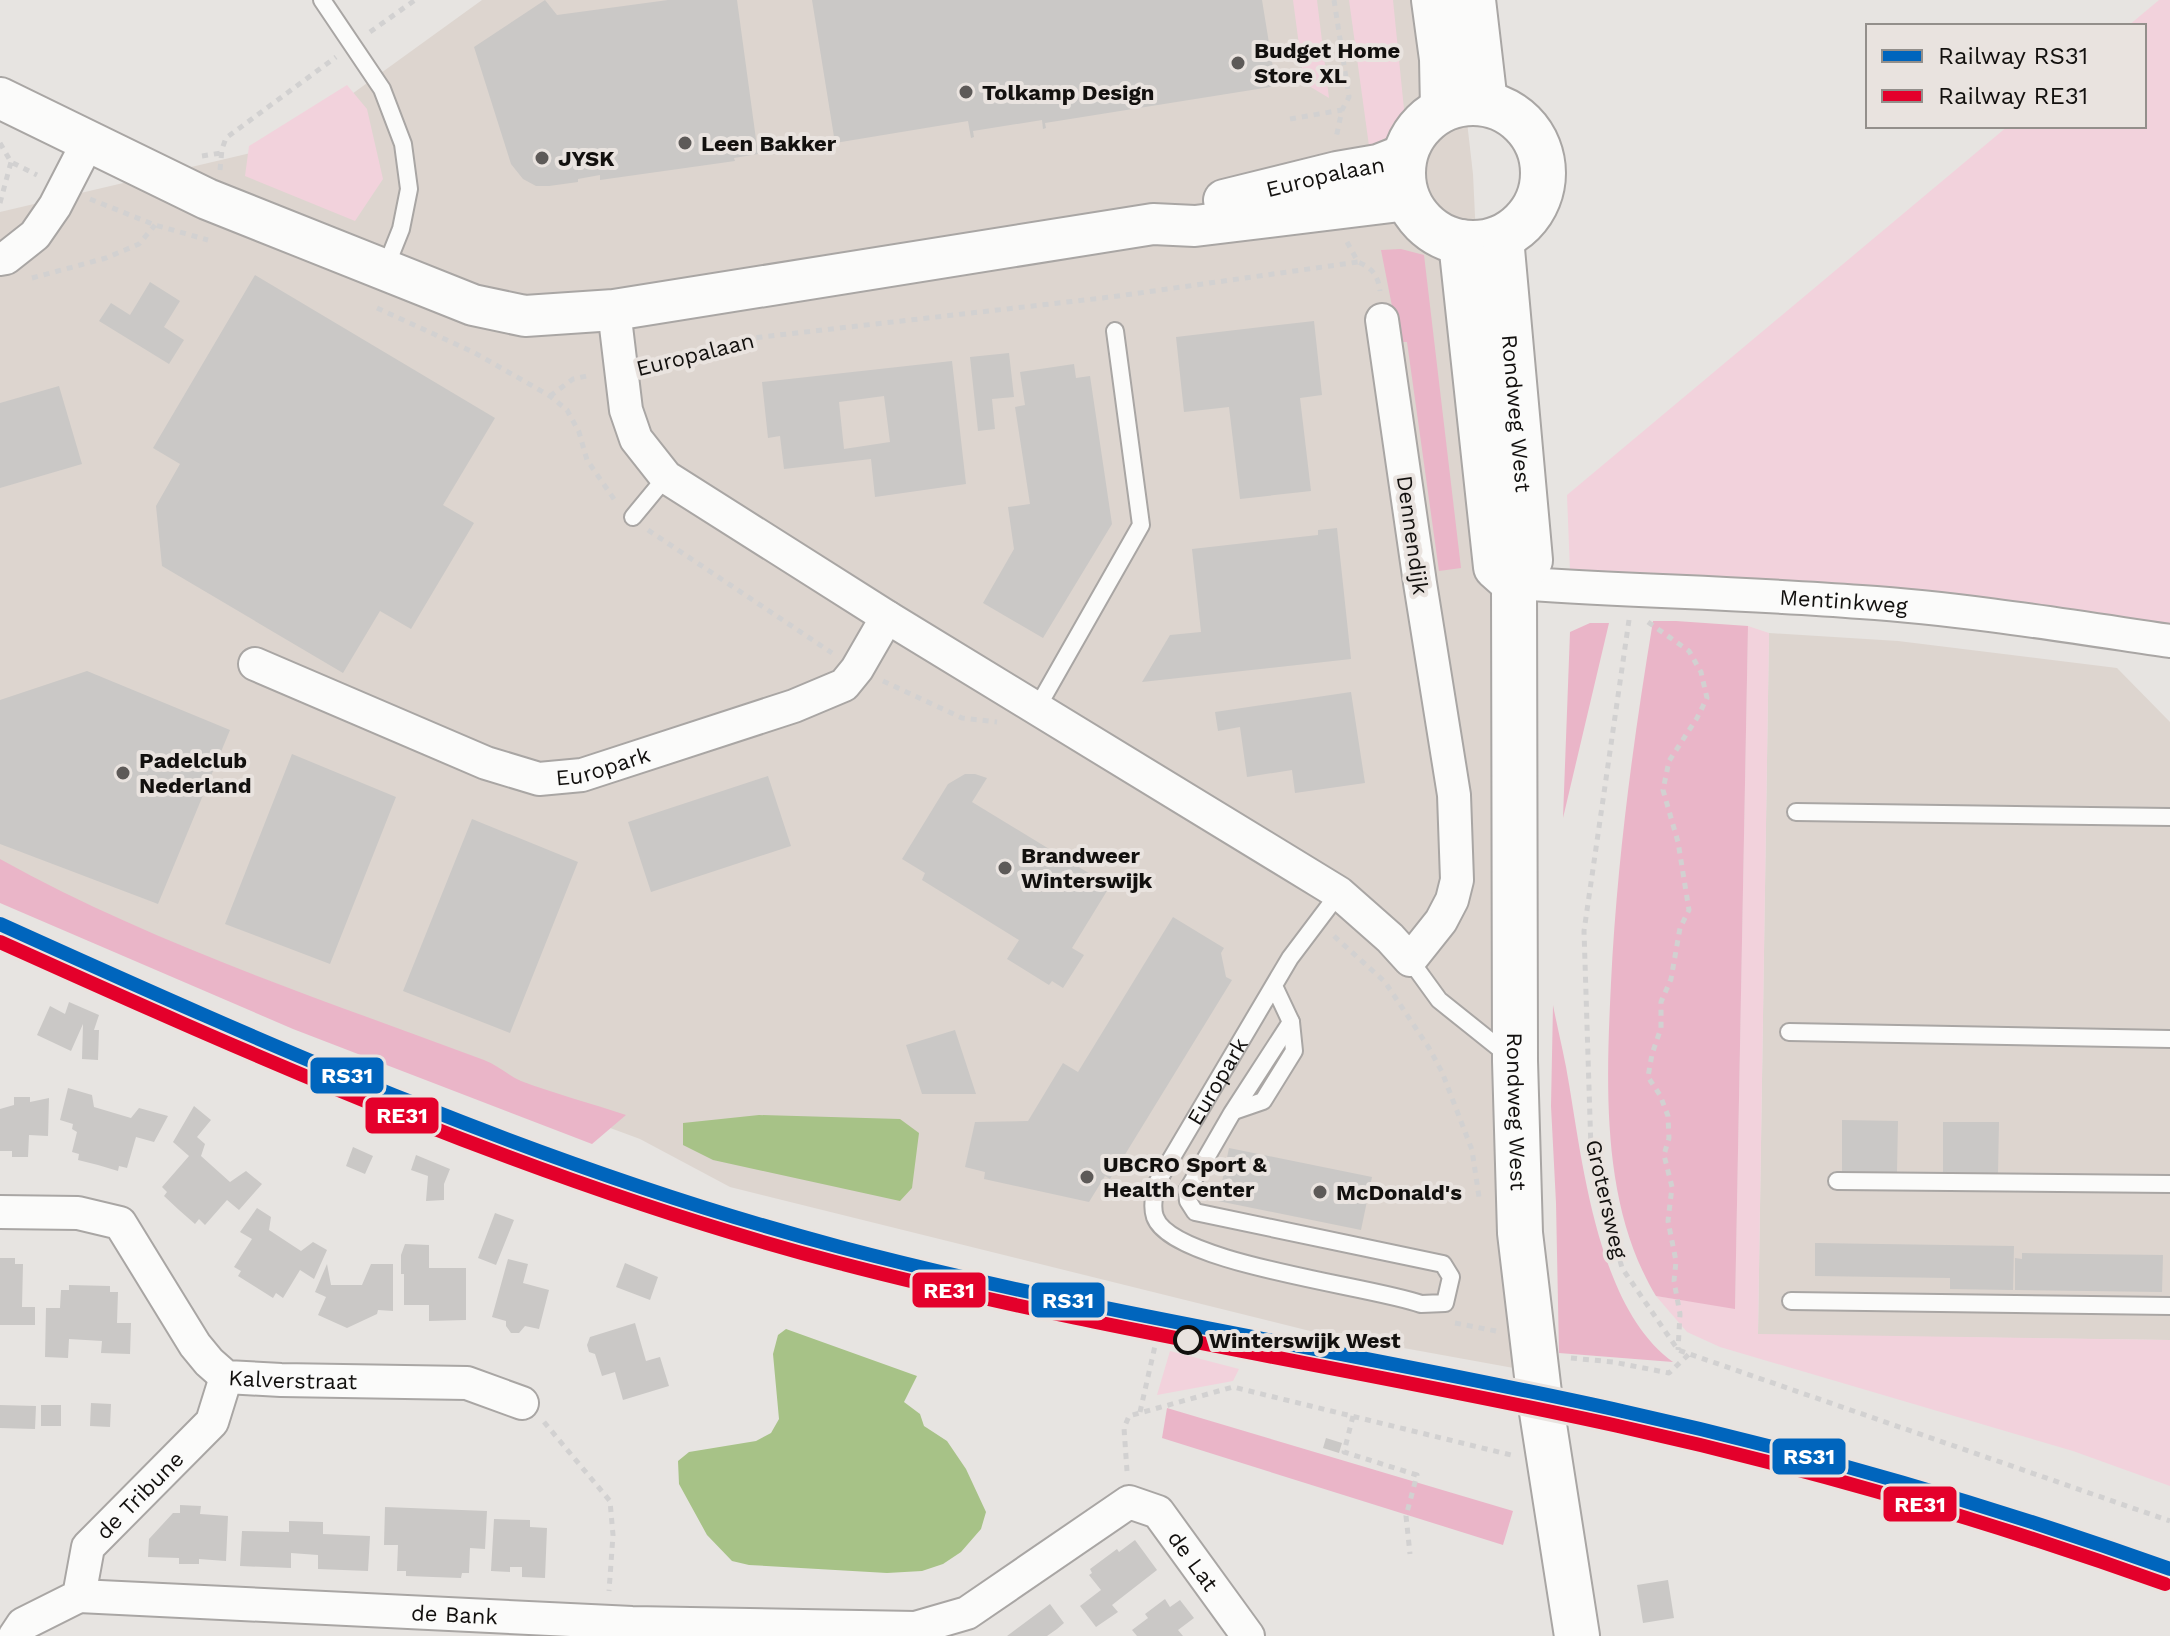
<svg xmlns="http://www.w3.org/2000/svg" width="2170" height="1636" font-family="'Work Sans',sans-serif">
<rect width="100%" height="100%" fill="#e7e4e1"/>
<!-- built -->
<path fill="#ddd5cf" d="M 482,0 L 1453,0 L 1473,174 L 1530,1371 L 1310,1331 L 730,1187 L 640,1139 L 298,1013 L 0,879 L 0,212 L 280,146 Z
M 1769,633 L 1898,641 L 2117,668 L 2170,722 L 2170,1340 L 1758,1335 Z"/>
<!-- green -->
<path fill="#f2d2dc" d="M 1293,0 L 1317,0 L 1329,98 L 1304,83 Z
M 1349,0 L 1393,0 L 1405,119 L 1392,135 L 1369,146 Z
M 2159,0 L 2170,0 L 2170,627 L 1570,571 L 1567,495 L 2008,126 L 2144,126 L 2144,26 L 2128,26 Z
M 347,85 L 367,109 L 383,179 L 355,221 L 245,176 L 249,146 Z
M 1748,626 L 1769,633 L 1758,1334 L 2170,1340 L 2170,1486 L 2073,1451 L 1720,1347 L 1687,1332 L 1656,1296 L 1735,1308 Z
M 1170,1351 L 1239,1369 L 1233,1381 L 1157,1395 Z"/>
<!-- forest -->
<path fill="#eab5c8" d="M 1401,249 L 1424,255 L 1461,568 L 1439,571 L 1407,342 L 1399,342 L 1381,250 Z
M 1676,621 L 1748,626 L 1735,1309 L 1656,1296 C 1601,1205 1606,1086 1611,983 C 1617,861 1633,742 1653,621 Z
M 1590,623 L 1609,623 L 1563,818 L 1570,632 Z
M 0,859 C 153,944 321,999 484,1060 C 497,1065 508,1075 521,1081 C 555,1094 591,1103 626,1115 L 592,1144 L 293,1029 L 0,903 Z
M 1553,1005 C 1558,1031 1565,1058 1569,1084 C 1583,1167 1599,1309 1673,1362 L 1559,1353 L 1556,1203 L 1551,1106 Z
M 1167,1408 L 1513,1511 L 1503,1545 L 1162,1438 Z"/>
<!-- water -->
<path fill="#a7c287" d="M 759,1115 L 900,1119 L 919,1133 L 912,1188 L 900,1201 L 713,1160 L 683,1145 L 683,1123 Z
M 786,1329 L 917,1376 L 904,1402 L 920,1414 L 924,1426 L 947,1441 L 966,1469 L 986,1512 L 981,1529 L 961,1552 L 943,1564 L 922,1571 L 887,1573 L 749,1565 L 732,1561 L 707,1535 L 679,1484 L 678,1461 L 689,1452 L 756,1441 L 771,1433 L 779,1419 L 773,1354 L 778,1335 Z"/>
<!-- building -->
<path fill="#cac8c6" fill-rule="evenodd" d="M 545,0 L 557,15 L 668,0 L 737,0 L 758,154 L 734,158 L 735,161 L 600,180 L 600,175 L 578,179 L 578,182 L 549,186 L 536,186 L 523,179 L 511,164 L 474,47 Z
M 812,0 L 1262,0 L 1276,86 L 1045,123 L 1046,128 L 1043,129 L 1042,120 L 973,131 L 974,137 L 971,138 L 968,121 L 835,143 Z
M 255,275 L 495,418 L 443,505 L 474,523 L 411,629 L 380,611 L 343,673 L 162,566 L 156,506 L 180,464 L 153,448 Z
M 150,282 L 180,301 L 164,327 L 184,340 L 169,364 L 99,321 L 111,303 L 130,315 Z
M 1314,321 L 1322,395 L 1300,398 L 1311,491 L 1240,499 L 1229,407 L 1184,412 L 1176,337 Z
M 1009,353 L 1014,397 L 992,399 L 995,429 L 978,431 L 970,357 Z
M 952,361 L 966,484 L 875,497 L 871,459 L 784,469 L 780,436 L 768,438 L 762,382 ZM 884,396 L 890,442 L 844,449 L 839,402 Z
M 1074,364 L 1076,378 L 1090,376 L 1112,524 L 1043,638 L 983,603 L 1014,549 L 1008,507 L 1030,504 L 1015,407 L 1025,405 L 1020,372 Z
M 59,386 L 82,464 L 0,488 L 0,403 Z
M 1337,528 L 1351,659 L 1142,682 L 1170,635 L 1201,632 L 1192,549 L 1318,535 L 1318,530 Z
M 87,671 L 230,730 L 158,904 L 0,844 L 0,700 Z
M 1351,692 L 1365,783 L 1295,793 L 1292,770 L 1247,777 L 1240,727 L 1218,731 L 1215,712 Z
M 292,754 L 396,797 L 330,964 L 225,924 Z
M 965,774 L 975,774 L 987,778 L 972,802 L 1110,886 L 1072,948 L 1084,955 L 1063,988 L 1052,981 L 1049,985 L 1007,959 L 1019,940 L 922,880 L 925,873 L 902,859 L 948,784 Z
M 768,776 L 791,846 L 651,892 L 628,822 Z
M 472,819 L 578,862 L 510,1033 L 403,991 Z
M 1173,917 L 1224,948 L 1221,953 L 1226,977 L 1232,980 L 1110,1179 L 1105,1176 L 1089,1202 L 984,1179 L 985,1172 L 965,1167 L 975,1122 L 1028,1121 L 1063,1063 L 1078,1072 Z
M 69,1002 L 99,1015 L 94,1030 L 99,1030 L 98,1060 L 82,1059 L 83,1024 L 71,1051 L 37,1035 L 50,1006 L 65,1014 Z
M 955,1030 L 976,1094 L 922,1094 L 906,1045 Z
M 68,1088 L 92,1095 L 94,1107 L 131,1118 L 139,1108 L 168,1116 L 154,1142 L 136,1137 L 127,1168 L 119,1166 L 118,1171 L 98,1165 L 78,1160 L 79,1154 L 72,1152 L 77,1132 L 72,1129 L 73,1124 L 60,1120 Z
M 14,1097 L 30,1097 L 30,1102 L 49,1098 L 48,1136 L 29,1135 L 28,1157 L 12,1157 L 12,1151 L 0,1151 L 0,1109 L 14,1105 Z
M 194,1106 L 211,1120 L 197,1137 L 205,1144 L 201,1156 L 230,1182 L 246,1171 L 262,1184 L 239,1210 L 227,1200 L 205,1225 L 199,1219 L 195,1224 L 179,1210 L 164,1196 L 167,1192 L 162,1187 L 189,1156 L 173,1142 Z
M 1842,1120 L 1898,1121 L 1897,1172 L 1842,1172 Z
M 1943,1122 L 1999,1122 L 1998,1174 L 1943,1173 Z
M 353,1147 L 373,1156 L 365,1174 L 346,1166 Z
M 1229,1148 L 1372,1177 L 1361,1230 L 1218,1201 Z
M 416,1155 L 450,1169 L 444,1184 L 444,1200 L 426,1201 L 428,1176 L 411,1170 Z
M 257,1208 L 271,1217 L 269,1230 L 301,1251 L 313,1242 L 327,1250 L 314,1279 L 300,1270 L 283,1298 L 276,1293 L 273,1298 L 238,1276 L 241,1271 L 234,1267 L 252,1239 L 240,1232 Z
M 495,1213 L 514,1220 L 496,1265 L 478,1258 Z
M 1815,1243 L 2014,1246 L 2013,1290 L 1950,1289 L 1950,1278 L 1815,1276 Z
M 405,1244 L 429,1245 L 429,1268 L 466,1268 L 466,1320 L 429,1321 L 429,1305 L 404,1305 L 404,1274 L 401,1274 L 401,1255 Z
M 2022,1253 L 2163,1255 L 2162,1292 L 2015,1290 L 2015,1258 L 2022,1259 Z
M 0,1258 L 15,1258 L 15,1264 L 23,1264 L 22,1307 L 35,1307 L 35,1325 L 0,1325 Z
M 508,1259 L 528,1264 L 523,1283 L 549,1290 L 539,1329 L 525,1326 L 519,1333 L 511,1333 L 506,1326 L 506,1321 L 492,1317 Z
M 625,1263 L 658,1277 L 650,1300 L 616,1287 Z
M 327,1264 L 331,1285 L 362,1285 L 371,1264 L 393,1264 L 393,1311 L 378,1310 L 377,1314 L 347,1328 L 318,1315 L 326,1297 L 315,1292 Z
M 69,1285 L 110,1286 L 110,1292 L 118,1292 L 117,1323 L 131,1323 L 130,1354 L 101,1353 L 102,1341 L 69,1339 L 68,1358 L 45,1357 L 46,1308 L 60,1308 L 61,1290 L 69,1290 Z
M 635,1323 L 646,1361 L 660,1357 L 669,1386 L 623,1400 L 615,1372 L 602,1376 L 595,1354 L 589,1352 L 587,1345 L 590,1337 Z
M 91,1403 L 111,1404 L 110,1427 L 90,1426 Z
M 0,1405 L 36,1406 L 35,1429 L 0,1428 Z
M 41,1405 L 61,1405 L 61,1426 L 41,1426 Z
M 1326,1438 L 1342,1443 L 1339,1453 L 1323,1448 Z
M 180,1505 L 201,1506 L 200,1514 L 228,1516 L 226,1561 L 199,1559 L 199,1564 L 179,1564 L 179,1558 L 148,1557 L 149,1539 L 173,1513 L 180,1513 Z
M 385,1507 L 487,1511 L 485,1549 L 470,1548 L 469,1573 L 462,1573 L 461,1578 L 406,1576 L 406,1571 L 397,1571 L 398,1545 L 384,1545 Z
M 494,1519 L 530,1520 L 530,1527 L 547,1528 L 545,1578 L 522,1577 L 522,1567 L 510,1567 L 510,1572 L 491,1571 Z
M 289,1521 L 323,1522 L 323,1534 L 370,1536 L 368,1571 L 318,1569 L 318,1555 L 291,1553 L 291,1568 L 240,1566 L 242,1531 L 289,1532 Z
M 1135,1540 L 1157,1570 L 1112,1605 L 1118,1612 L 1096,1627 L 1080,1606 L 1101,1590 L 1089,1575 L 1092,1573 L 1090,1569 L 1117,1549 L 1119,1552 Z
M 1668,1580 L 1674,1618 L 1643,1623 L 1637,1585 Z
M 1165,1599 L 1170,1607 L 1180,1600 L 1194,1618 L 1178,1630 L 1183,1636 L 1137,1636 L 1132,1630 L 1148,1618 L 1145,1614 Z
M 1050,1604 L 1064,1623 L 1057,1629 L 1047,1636 L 1007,1636 Z"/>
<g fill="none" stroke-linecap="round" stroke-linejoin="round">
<!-- service casing -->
<g stroke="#a9a6a4" stroke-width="20">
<g id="service">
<path d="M 322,0 L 382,89 L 403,144 L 409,189 L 401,229 L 385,269"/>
<path d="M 633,517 L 666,477"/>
<path d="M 1037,708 L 1141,525 L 1115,331"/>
<path d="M 1796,812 L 2170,817"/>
<path d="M 1410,960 L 1439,1000 L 1509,1056"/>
<path id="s1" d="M 1274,986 L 1291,1022 L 1232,1113 L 1187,1191 L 1188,1201 L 1195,1212 L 1443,1264 L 1451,1277 L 1445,1303 L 1421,1304 C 1372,1286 1172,1264 1155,1217 C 1151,1205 1155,1192 1158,1181 L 1290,958 L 1339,893"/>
<path d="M 1789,1032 L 2170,1039"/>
<path d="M 1234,1111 L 1263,1101 L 1294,1051 L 1291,1022"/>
<path d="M 1837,1181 L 2170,1184"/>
<path d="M 1791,1301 L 2170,1306"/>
</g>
</g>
<!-- minor casing -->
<g stroke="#a9a6a4" stroke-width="36">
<g id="minor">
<path d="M 0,259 L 6,258 L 35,235 L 55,206 L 88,142"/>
<path d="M 614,310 L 626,410 L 636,439 L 666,477 L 887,617 L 1339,893 L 1390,938 L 1410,960 L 1441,921 L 1452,900 L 1457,880 L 1454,795 L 1420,583 L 1382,320"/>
<path id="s2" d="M 1514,583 C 1630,591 1746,593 1861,602 C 1965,609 2068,626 2170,641"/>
<path id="s3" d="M 255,664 L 486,763 L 539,779 L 582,775 L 794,706 L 844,685 L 857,669 L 887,617"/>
<path id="s4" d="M 0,1212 L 78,1213 L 120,1223 L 195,1345 L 209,1362 L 226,1377 L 281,1380 L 467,1383 L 522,1403"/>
<path id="s5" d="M 79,1596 L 632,1623 L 915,1628 L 967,1613 L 1129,1502 L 1158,1512 L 1248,1636"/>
<path id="s6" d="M 15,1636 L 23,1624 L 79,1596 L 88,1547 L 212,1422 L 226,1377"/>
</g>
</g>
<!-- tertiary casing -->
<g stroke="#a9a6a4" stroke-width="44">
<g id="tertiary">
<path d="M 0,98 L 207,199 L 473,305 L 525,316 L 614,310 L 1153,224 L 1195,226 L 1408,200"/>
<path id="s7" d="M 1224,200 L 1337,172 L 1378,165 L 1406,154"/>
</g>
</g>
<!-- primary casing -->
<g stroke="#a9a6a4" stroke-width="48">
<g id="primary">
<path d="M 1434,0 L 1442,59 L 1443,109"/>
<path d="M 1473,0 L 1485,103"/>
<circle cx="1473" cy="173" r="70"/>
<path id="s8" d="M 1501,238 L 1530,560 L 1514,583 L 1515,1061 L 1520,1233 L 1539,1393 L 1577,1636"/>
<path d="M 1461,242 L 1496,567 L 1514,583"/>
</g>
</g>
<!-- path -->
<path stroke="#d2d1d1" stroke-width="5" stroke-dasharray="6 6" stroke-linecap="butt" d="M 1334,0 L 1349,97 L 1342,110 L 1336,138
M 370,32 L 415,0
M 1290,119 L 1342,110
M 0,143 L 11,162 L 37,175
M 202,156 L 221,153
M 220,170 L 222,149 L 226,138 L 336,57
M 90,199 L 155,225 L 208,240
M 0,203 L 11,162
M 1347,242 L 1358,262 C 1372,268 1378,275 1380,291
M 32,278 L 106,258 L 139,244 L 155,225
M 377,308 L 475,353 L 550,396 L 567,410 L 579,432 L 587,460 L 616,502
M 653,368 L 744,339 L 1111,297 L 1358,262
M 550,396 L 573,379 L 591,375
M 648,530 L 832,653
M 1629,620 L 1584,931 L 1591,1150 L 1622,1268 L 1678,1350 L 2170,1521
M 1648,622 L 1689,651 L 1701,672 L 1707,698 L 1697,718 L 1669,761 L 1663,790 L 1678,842 L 1689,910 L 1680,928 L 1671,979 L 1661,1002 L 1661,1028 L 1652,1054 L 1648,1077 L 1660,1095 L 1668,1116 L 1669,1138 L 1664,1155 L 1672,1187 L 1668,1221 L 1676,1261 L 1674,1281 L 1680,1314 L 1678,1350
M 883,681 L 962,718 L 997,722
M 1334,936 L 1385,982 L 1429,1048 L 1442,1072 L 1472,1150 L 1479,1197
M 1455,1323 L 1496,1331
M 1571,1358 L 1613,1362 L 1669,1373 L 1689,1354
M 1140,1412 L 1157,1337
M 1353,1416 L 1344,1452 L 1417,1475 L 1406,1516 L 1410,1554
M 544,1422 L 610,1501 L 613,1535 L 609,1591
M 1127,1471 L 1124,1428 L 1129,1416 L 1233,1387 L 1511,1455"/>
<!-- service -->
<use href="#service" stroke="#fbfbfa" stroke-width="16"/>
<!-- minor -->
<use href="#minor" stroke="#fbfbfa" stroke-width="32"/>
<!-- tertiary -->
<use href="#tertiary" stroke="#fbfbfa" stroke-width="40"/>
<!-- primary -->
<use href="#primary" stroke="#fbfbfa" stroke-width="44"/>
<!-- rail-1 casing -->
<g stroke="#e9e3df" stroke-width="20">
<path id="rail-1" d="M 0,924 C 274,1048 549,1170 840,1247 C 1098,1315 1362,1353 1622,1411 C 1808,1452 1991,1505 2170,1569"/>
</g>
<!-- rail-2 casing -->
<g stroke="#e9e3df" stroke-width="20">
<path id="rail-2" d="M 0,942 C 273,1065 548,1187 839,1263 C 1096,1330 1359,1369 1618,1426 C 1804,1467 1986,1520 2165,1584"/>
</g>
<!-- rail-1 -->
<use href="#rail-1" stroke="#0065bd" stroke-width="14"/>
<!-- rail-2 -->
<use href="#rail-2" stroke="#e4002b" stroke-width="14"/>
</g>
<!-- markers -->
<g fill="#5d5a58" stroke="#e9e3df" stroke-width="3">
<circle cx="1238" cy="63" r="8"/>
<circle cx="966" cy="92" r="8"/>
<circle cx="685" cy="143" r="8"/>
<circle cx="542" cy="158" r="8"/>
<circle cx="123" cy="773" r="8"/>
<circle cx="1005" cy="868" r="8"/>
<circle cx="1087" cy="1177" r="8"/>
<circle cx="1320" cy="1192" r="8"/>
</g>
<circle fill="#e9e3df" stroke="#12100e" stroke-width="4" cx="1188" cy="1340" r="13"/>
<g text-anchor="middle" stroke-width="8" stroke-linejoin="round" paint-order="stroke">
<!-- poi labels -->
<g font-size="22" font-weight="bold" fill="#12100e" stroke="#e9e3df" text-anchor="start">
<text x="1254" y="58">Budget Home<tspan x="1254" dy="25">Store XL</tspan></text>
<text x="982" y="100">Tolkamp Design</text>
<text x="701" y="151">Leen Bakker</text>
<text x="558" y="166">JYSK</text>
<text x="139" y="768">Padelclub<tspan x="139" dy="25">Nederland</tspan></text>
<text x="1021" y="863">Brandweer<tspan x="1021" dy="25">Winterswijk</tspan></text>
<text x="1103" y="1172">UBCRO Sport &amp;<tspan x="1103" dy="25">Health Center</tspan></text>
<text x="1336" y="1200">McDonald's</text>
</g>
<!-- street labels -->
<g font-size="22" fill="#12100e" stroke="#e9e3df">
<text dy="8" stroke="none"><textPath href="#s7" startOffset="104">Europalaan</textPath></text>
<text transform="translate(695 354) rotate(-14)" y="8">Europalaan</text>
<text dy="8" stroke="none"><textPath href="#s8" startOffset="176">Rondweg West</textPath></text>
<text transform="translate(1413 535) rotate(82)" y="8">Dennendijk</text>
<text dy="8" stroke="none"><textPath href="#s2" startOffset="330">Mentinkweg</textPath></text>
<text dy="8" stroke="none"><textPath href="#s3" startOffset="372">Europark</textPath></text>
<text dy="8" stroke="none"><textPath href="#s1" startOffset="1018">Europark</textPath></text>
<text dy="8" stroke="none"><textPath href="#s8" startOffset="880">Rondweg West</textPath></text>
<text transform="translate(1607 1199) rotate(77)" y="8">Grotersweg</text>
<text dy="8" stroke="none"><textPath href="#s4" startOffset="376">Kalverstraat</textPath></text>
<text dy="8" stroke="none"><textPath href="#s6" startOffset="200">de Tribune</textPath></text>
<text dy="8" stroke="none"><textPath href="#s5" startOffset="1178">de Lat</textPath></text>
<text dy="8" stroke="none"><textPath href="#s5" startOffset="376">de Bank</textPath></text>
</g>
<!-- stop labels -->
<g font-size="22" font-weight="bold" fill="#12100e" stroke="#e9e3df" text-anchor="start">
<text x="1209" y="1348">Winterswijk West</text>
</g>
</g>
<g stroke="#e9e3df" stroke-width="3">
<rect x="309" y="1056" width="76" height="39" rx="8" fill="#0065bd"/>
<rect x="364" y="1096" width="76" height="39" rx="8" fill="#e4002b"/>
<rect x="911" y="1271" width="76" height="38" rx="8" fill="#e4002b"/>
<rect x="1030" y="1281" width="76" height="38" rx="8" fill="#0065bd"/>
<rect x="1771" y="1437" width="76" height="39" rx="8" fill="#0065bd"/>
<rect x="1882" y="1485" width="76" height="38" rx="8" fill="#e4002b"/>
</g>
<g font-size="22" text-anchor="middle" font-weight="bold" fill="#fff">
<text x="347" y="1083">RS31</text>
<text x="402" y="1123">RE31</text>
<text x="949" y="1298">RE31</text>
<text x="1068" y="1308">RS31</text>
<text x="1809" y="1464">RS31</text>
<text x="1920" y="1512">RE31</text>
</g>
<!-- legend -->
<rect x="1866" y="24" width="280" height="104" fill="#e9e3df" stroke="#938f8b" stroke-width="2"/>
<rect x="1882" y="50" width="40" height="12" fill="#0065bd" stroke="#938f8b" stroke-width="2"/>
<text x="1938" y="64" font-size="24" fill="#12100e">Railway RS31</text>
<rect x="1882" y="90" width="40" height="12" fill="#e4002b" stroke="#938f8b" stroke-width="2"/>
<text x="1938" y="104" font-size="24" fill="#12100e">Railway RE31</text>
</svg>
